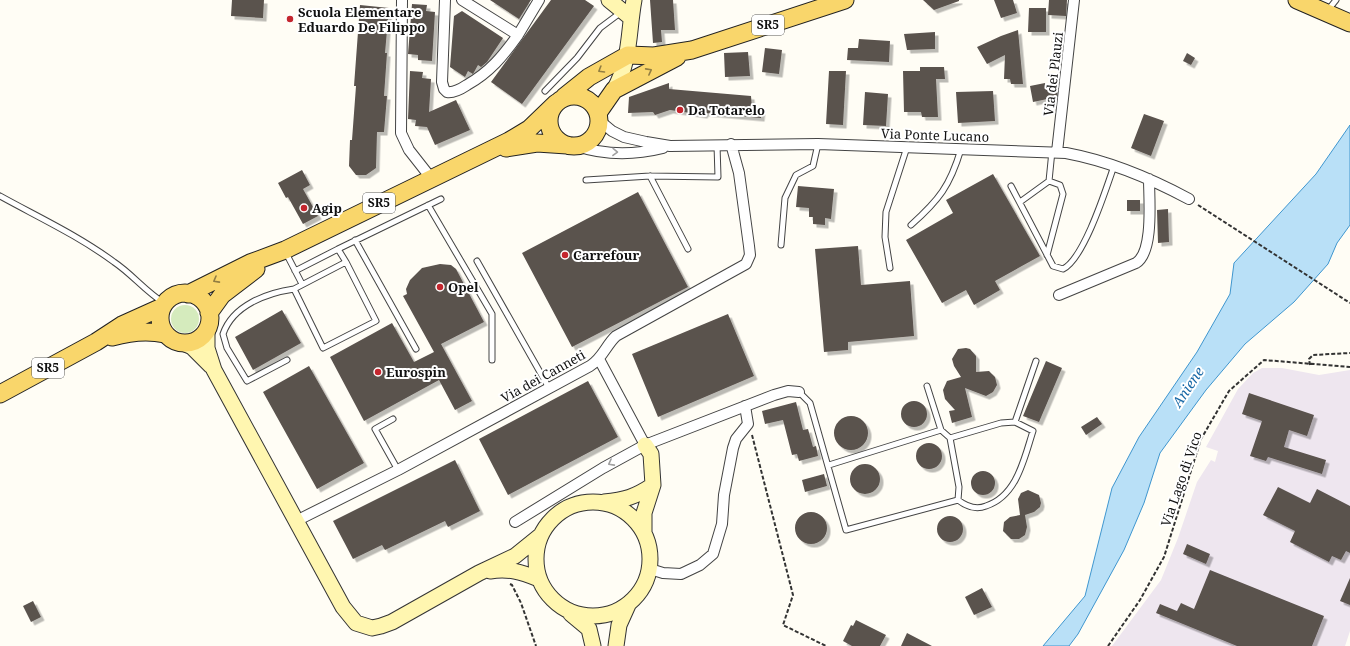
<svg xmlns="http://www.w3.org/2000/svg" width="1350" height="646" font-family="'Noto Serif',serif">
<defs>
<filter id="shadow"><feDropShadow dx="3.5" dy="3.5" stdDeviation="0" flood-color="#0004"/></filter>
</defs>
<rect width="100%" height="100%" fill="#fffdf5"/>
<!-- industrial -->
<path fill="#eee6ef" d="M 1262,368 L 1282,368 L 1319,375 L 1350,370 L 1350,631 L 1345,646 L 1112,646 L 1161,580 L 1178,538 L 1197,482 L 1211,460 L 1215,462 L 1218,451 L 1206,447 L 1238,389 L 1253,373 Z"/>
<!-- green -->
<path fill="#d5ebbd" d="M171 319a14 14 0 1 1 28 0a14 14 0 1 1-28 0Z"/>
<!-- water -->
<path fill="#b9e0f7" stroke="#3f96cf" d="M 1350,125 L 1350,225 L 1337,243 L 1328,264 L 1294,302 L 1245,344 L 1206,390 L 1160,453 L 1144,503 L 1124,550 L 1078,634 L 1069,646 L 1043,646 L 1085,596 L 1112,488 L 1139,437 L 1197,352 L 1230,294 L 1234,263 L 1316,174 Z"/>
<!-- building -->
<path fill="#5a524d" filter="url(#shadow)" d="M 232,0 L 264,0 L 263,18 L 231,16 Z
M 490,0 L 531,0 L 519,19 Z
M 551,0 L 585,0 L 594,6 L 522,104 L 491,82 Z
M 650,0 L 673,0 L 675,30 L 661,30 L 662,42 L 653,43 Z
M 923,0 L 959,0 L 959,1 L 934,10 Z
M 994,0 L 1013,0 L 1017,13 L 1001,18 Z
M 1049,0 L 1067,0 L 1066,16 L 1048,15 Z
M 412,4 L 427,5 L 426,11 L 435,12 L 432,61 L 418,60 L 418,55 L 408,54 Z
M 360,5 L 389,8 L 385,53 L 387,53 L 384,96 L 387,96 L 384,132 L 377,132 L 376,168 L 366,175 L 356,175 L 349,166 L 350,140 L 352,140 L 356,86 L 354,86 Z
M 1029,8 L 1046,8 L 1046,32 L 1028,32 Z
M 462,11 L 503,38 L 487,62 L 481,67 L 478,65 L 473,74 L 468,71 L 465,77 L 450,67 L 454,16 Z
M 1018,30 L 1023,84 L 1011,84 L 1010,79 L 1004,79 L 1005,55 L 987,64 L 977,47 L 1001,36 Z
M 935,32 L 935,49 L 907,50 L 904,34 Z
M 859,39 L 890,41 L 889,62 L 847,60 L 848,48 L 858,48 Z
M 765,48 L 782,50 L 779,74 L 762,72 Z
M 748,52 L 750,76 L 725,77 L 724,53 Z
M 1187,53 L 1195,58 L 1191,65 L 1183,61 Z
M 920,67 L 944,67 L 945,79 L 936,79 L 938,117 L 922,117 L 921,112 L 904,112 L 903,71 L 920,71 Z
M 410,71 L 423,72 L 422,78 L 431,79 L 429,112 L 456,100 L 470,130 L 435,145 L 427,127 L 415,126 L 416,120 L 408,119 Z
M 829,71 L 846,71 L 843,125 L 826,124 Z
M 669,83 L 669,89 L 751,96 L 752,108 L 762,108 L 761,118 L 705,113 L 704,115 L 670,110 L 655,115 L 653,112 L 628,113 L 629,97 Z
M 1045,83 L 1046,90 L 1057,88 L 1057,97 L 1033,102 L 1030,86 Z
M 993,91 L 995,121 L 958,123 L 956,92 Z
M 865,92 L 888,94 L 886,126 L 863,125 Z
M 1144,114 L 1164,121 L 1151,156 L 1131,148 Z
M 302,170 L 310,185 L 303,189 L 318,216 L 303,224 L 288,197 L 286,198 L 278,183 Z
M 993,174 L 1040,256 L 995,281 L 1000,290 L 974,305 L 966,290 L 942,303 L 906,240 L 953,213 L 946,200 Z
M 798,186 L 834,189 L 831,219 L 825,218 L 825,225 L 813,224 L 813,217 L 809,217 L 809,208 L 796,207 Z
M 638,192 L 688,287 L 572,347 L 522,253 Z
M 1127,200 L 1140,200 L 1140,211 L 1127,211 Z
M 1168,209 L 1169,242 L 1158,243 L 1157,210 Z
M 858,246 L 861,285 L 910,281 L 914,336 L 848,342 L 848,350 L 824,352 L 815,249 Z
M 440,264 L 451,265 L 456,269 L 484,322 L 441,344 L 472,401 L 455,410 L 439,380 L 364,421 L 330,357 L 392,323 L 414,362 L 434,352 L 403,296 L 407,294 L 406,289 L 410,280 L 422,268 Z
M 282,310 L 301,343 L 253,370 L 235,337 Z
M 728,314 L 754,376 L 658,417 L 632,354 Z
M 966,348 L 970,349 L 976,356 L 976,372 L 989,371 L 995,377 L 997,385 L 993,392 L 986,396 L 965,388 L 972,417 L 952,423 L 949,411 L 955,410 L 945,399 L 943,390 L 947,381 L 961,377 L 954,366 L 952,359 L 958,349 Z
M 1046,361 L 1062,368 L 1039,422 L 1023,416 Z
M 309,366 L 364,463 L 317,489 L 263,392 Z
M 588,381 L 618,437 L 508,495 L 479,439 Z
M 1249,393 L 1314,415 L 1307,436 L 1289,430 L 1284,447 L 1326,460 L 1322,474 L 1268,457 L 1266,461 L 1250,456 L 1262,421 L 1242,414 Z
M901 414a13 13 0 1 1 26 0a13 13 0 1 1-26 0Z
M 796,402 L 803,430 L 808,429 L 813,447 L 816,446 L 818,456 L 799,461 L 797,454 L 792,455 L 783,420 L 765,424 L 762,411 Z
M834 433a17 17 0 1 1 34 0a17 17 0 1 1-34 0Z
M 1097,417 L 1102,424 L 1086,435 L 1081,427 Z
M916 456a13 13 0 1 1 26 0a13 13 0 1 1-26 0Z
M 455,460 L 480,511 L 448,527 L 445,521 L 385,550 L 382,545 L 353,559 L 333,521 Z
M850 479a15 15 0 1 1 30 0a15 15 0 1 1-30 0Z
M971 483a12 12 0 1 1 24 0a12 12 0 1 1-24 0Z
M 824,474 L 827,486 L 805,492 L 802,480 Z
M 1278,487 L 1310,503 L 1317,489 L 1350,506 L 1350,553 L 1346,551 L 1341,560 L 1332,556 L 1329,562 L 1290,542 L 1295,531 L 1263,515 Z
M 1028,490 L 1039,495 L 1041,503 L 1040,507 L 1034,512 L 1025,515 L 1027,527 L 1025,535 L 1019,539 L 1011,539 L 1003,531 L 1004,522 L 1010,517 L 1020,515 L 1018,499 L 1021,493 Z
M795 528a16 16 0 1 1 32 0a16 16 0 1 1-32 0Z
M937 529a13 13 0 1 1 26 0a13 13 0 1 1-26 0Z
M 1187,544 L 1210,554 L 1206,564 L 1183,554 Z
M 1210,570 L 1324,616 L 1312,646 L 1237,646 L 1156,613 L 1160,604 L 1177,611 L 1181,603 L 1194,609 Z
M 1350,578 L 1350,605 L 1340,601 Z
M 982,588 L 992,607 L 974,615 L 965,597 Z
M 33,601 L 41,617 L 31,622 L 23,606 Z
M 856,620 L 886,635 L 880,646 L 852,646 L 843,641 L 851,625 L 853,626 Z
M 907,633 L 932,646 L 901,646 Z"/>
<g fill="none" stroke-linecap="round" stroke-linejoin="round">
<!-- lane casing -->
<g stroke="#444" stroke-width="7">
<path id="lane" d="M 1328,10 L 1336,0
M 545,91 L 577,58 L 600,28 L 620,13
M 650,176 L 688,249
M 586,180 L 650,176 L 718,177 L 717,145
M 1011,186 L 1053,266 L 1063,269 C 1084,259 1106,189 1114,166
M 0,196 C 38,217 79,236 114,262 C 132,274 145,291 164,303
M 1020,202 L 1049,181 L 1052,151
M 428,205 L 492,314 L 492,360
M 911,225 C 939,200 950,186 961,149
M 355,240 L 416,349
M 781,245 L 785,198 L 796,175 L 813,166 L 818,144
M 338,249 L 441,199
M 286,253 L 302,284
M 1047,255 L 1063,194 L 1060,185 L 1049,181
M 477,261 L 549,388
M 346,262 L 376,321 L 323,348 L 294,289 Z
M 890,268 L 885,237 L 886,212 L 907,147
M 295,271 L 338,249 L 346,262
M 287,360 L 247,381 L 227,348 L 223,334 C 233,305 267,293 294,289
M 799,392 L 810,403 L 846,530 L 958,500 L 959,487 L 950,438 L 941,430 L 927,386
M 393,419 L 375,429 L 398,470
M 950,438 L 1001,423 L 1015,422 L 1036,361
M 829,465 L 941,430
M 958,500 C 967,507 976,510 986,506 C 1017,496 1024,459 1033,431 L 1015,422"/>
</g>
<!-- street casing -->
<g stroke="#444" stroke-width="12">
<path id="street" d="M 402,0 L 401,133 L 409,150 L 431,178
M 445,0 L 442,82 L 444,89 L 447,92 C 454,93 461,89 467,85 C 490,72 503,56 518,35
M 462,0 L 518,35 L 539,0
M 600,121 L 612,131 L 624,137 L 646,142 L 670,146 L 818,144 L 1066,153 C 1109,161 1150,178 1189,199
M 577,146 C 604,155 635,155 663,148
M 1057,152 L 1074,0
M 1059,295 L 1136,263 C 1154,252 1149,199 1149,179
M 599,359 L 645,445
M 296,521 L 398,470 L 590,366 C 603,358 606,345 616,336 L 746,264 L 750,255 L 749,246 L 739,173 L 731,144
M 515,522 L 603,468 L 645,445 L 774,395 L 788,391 L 799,392
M 650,569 L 663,573 L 681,574 L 700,565 L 713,554 L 722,524 L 724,495 L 733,448 L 736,439 L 748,424 L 745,406"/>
</g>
<!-- secondary casing -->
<g stroke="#333" stroke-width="17">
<path id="secondary" d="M 609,0 L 631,18
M 614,90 C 631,60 628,33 634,0
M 207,330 L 207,348 L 214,370 L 343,607 L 356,623 L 372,628 L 381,626 L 392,622 L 479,573 L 515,556 L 541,535
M 183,343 L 192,347 L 211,366
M536 559a57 57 0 1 1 114 0a57 57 0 1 1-114 0Z
M 604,502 C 625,500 635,497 653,485
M 644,532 L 644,513 L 653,485 L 651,454 L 645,445
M 490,571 C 509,568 521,572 539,579
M 571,614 L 589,629 L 593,646
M 616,646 L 619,625 L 628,605"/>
</g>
<!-- primary casing -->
<g stroke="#222" stroke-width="19">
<path id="primary" d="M 1297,0 L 1350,23
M549 121a25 25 0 1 1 50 0a25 25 0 1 1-50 0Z
M 564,97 L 589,77 L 628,55 L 654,56 L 692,50 L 845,0
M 598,113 L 614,90 L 677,57
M 506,148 L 537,143 L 567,145
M160 318a25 25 0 1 1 50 0a25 25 0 1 1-50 0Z
M 188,294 L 250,263 L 285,250 L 509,141 L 529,129 L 556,103
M 209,313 L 222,295 L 256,269
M 112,337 C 130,332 147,330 165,334
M 0,394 L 96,342 L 122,325 L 162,307"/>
</g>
<!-- path -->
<path stroke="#333" stroke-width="2" stroke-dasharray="4 2" stroke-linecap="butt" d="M 1198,205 L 1350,303
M 1310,365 L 1309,359 L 1313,355 L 1350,353
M 752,435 L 793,595 L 783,625 L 826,646
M 510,584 L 512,585 L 521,603 L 536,646
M 1108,646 L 1140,600 L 1164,557 L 1201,439 L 1229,391 L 1264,360 L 1350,367"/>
<!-- lane -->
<use href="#lane" stroke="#fff" stroke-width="5"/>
<!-- street -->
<use href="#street" stroke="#fff" stroke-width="10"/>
<!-- secondary -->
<use href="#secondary" stroke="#fff6b0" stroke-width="15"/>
<!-- primary -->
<use href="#primary" stroke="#f9d66b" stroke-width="17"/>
</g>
<!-- one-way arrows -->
<defs><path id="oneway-chevron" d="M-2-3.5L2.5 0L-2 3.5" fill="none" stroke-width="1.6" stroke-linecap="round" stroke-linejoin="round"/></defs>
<g stroke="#917d42">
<use href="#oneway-chevron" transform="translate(601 70) rotate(149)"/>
<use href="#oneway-chevron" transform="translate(649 71) rotate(-28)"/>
<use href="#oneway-chevron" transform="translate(216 280) rotate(151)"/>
</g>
<g stroke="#a0a0a0">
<use href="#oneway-chevron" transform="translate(615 152) rotate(1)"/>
<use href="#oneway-chevron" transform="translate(611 463) rotate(152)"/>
</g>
<!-- markers -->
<g fill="#c4262e" stroke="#fff" stroke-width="1.5">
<circle cx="290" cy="19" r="4"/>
<circle cx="680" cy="110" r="4"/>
<circle cx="304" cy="208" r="4"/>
<circle cx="565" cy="255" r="4"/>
<circle cx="440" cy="287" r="4"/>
<circle cx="378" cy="372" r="4"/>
</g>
<g text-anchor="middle" stroke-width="4" stroke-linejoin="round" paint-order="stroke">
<!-- shield labels -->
<g fill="#fff" stroke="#585858" stroke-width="1">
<rect x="752" y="15" width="32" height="20" rx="3"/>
<rect x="363" y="193" width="32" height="20" rx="3"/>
<rect x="32" y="358" width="32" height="20" rx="3"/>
</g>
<g font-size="12" font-weight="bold" fill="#111">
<text x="768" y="29">SR5</text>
<text x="379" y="207">SR5</text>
<text x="48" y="372">SR5</text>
</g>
<!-- poi labels -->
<g font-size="13" font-weight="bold" fill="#111" stroke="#fff" text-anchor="start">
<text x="298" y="17">Scuola Elementare<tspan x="298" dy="15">Eduardo De Filippo</tspan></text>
<text x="688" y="115">Da Totarelo</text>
<text x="312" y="213">Agip</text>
<text x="573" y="260">Carrefour</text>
<text x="448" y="292">Opel</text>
<text x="386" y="377">Eurospin</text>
</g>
<!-- street labels -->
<g font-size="13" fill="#111" stroke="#fff">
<text transform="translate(1053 74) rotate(-83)" y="5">Via dei Plauzi</text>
<text transform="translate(935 135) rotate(2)" y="5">Via Ponte Lucano</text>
<text transform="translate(543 376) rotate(-29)" y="5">Via dei Canneti</text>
<text transform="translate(1181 479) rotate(-71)" y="5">Via Lago di Vico</text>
</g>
<!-- water labels -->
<g font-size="14" font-style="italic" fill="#1768a6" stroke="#fff">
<text transform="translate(1188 387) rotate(-56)" y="5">Aniene</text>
</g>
</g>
</svg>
